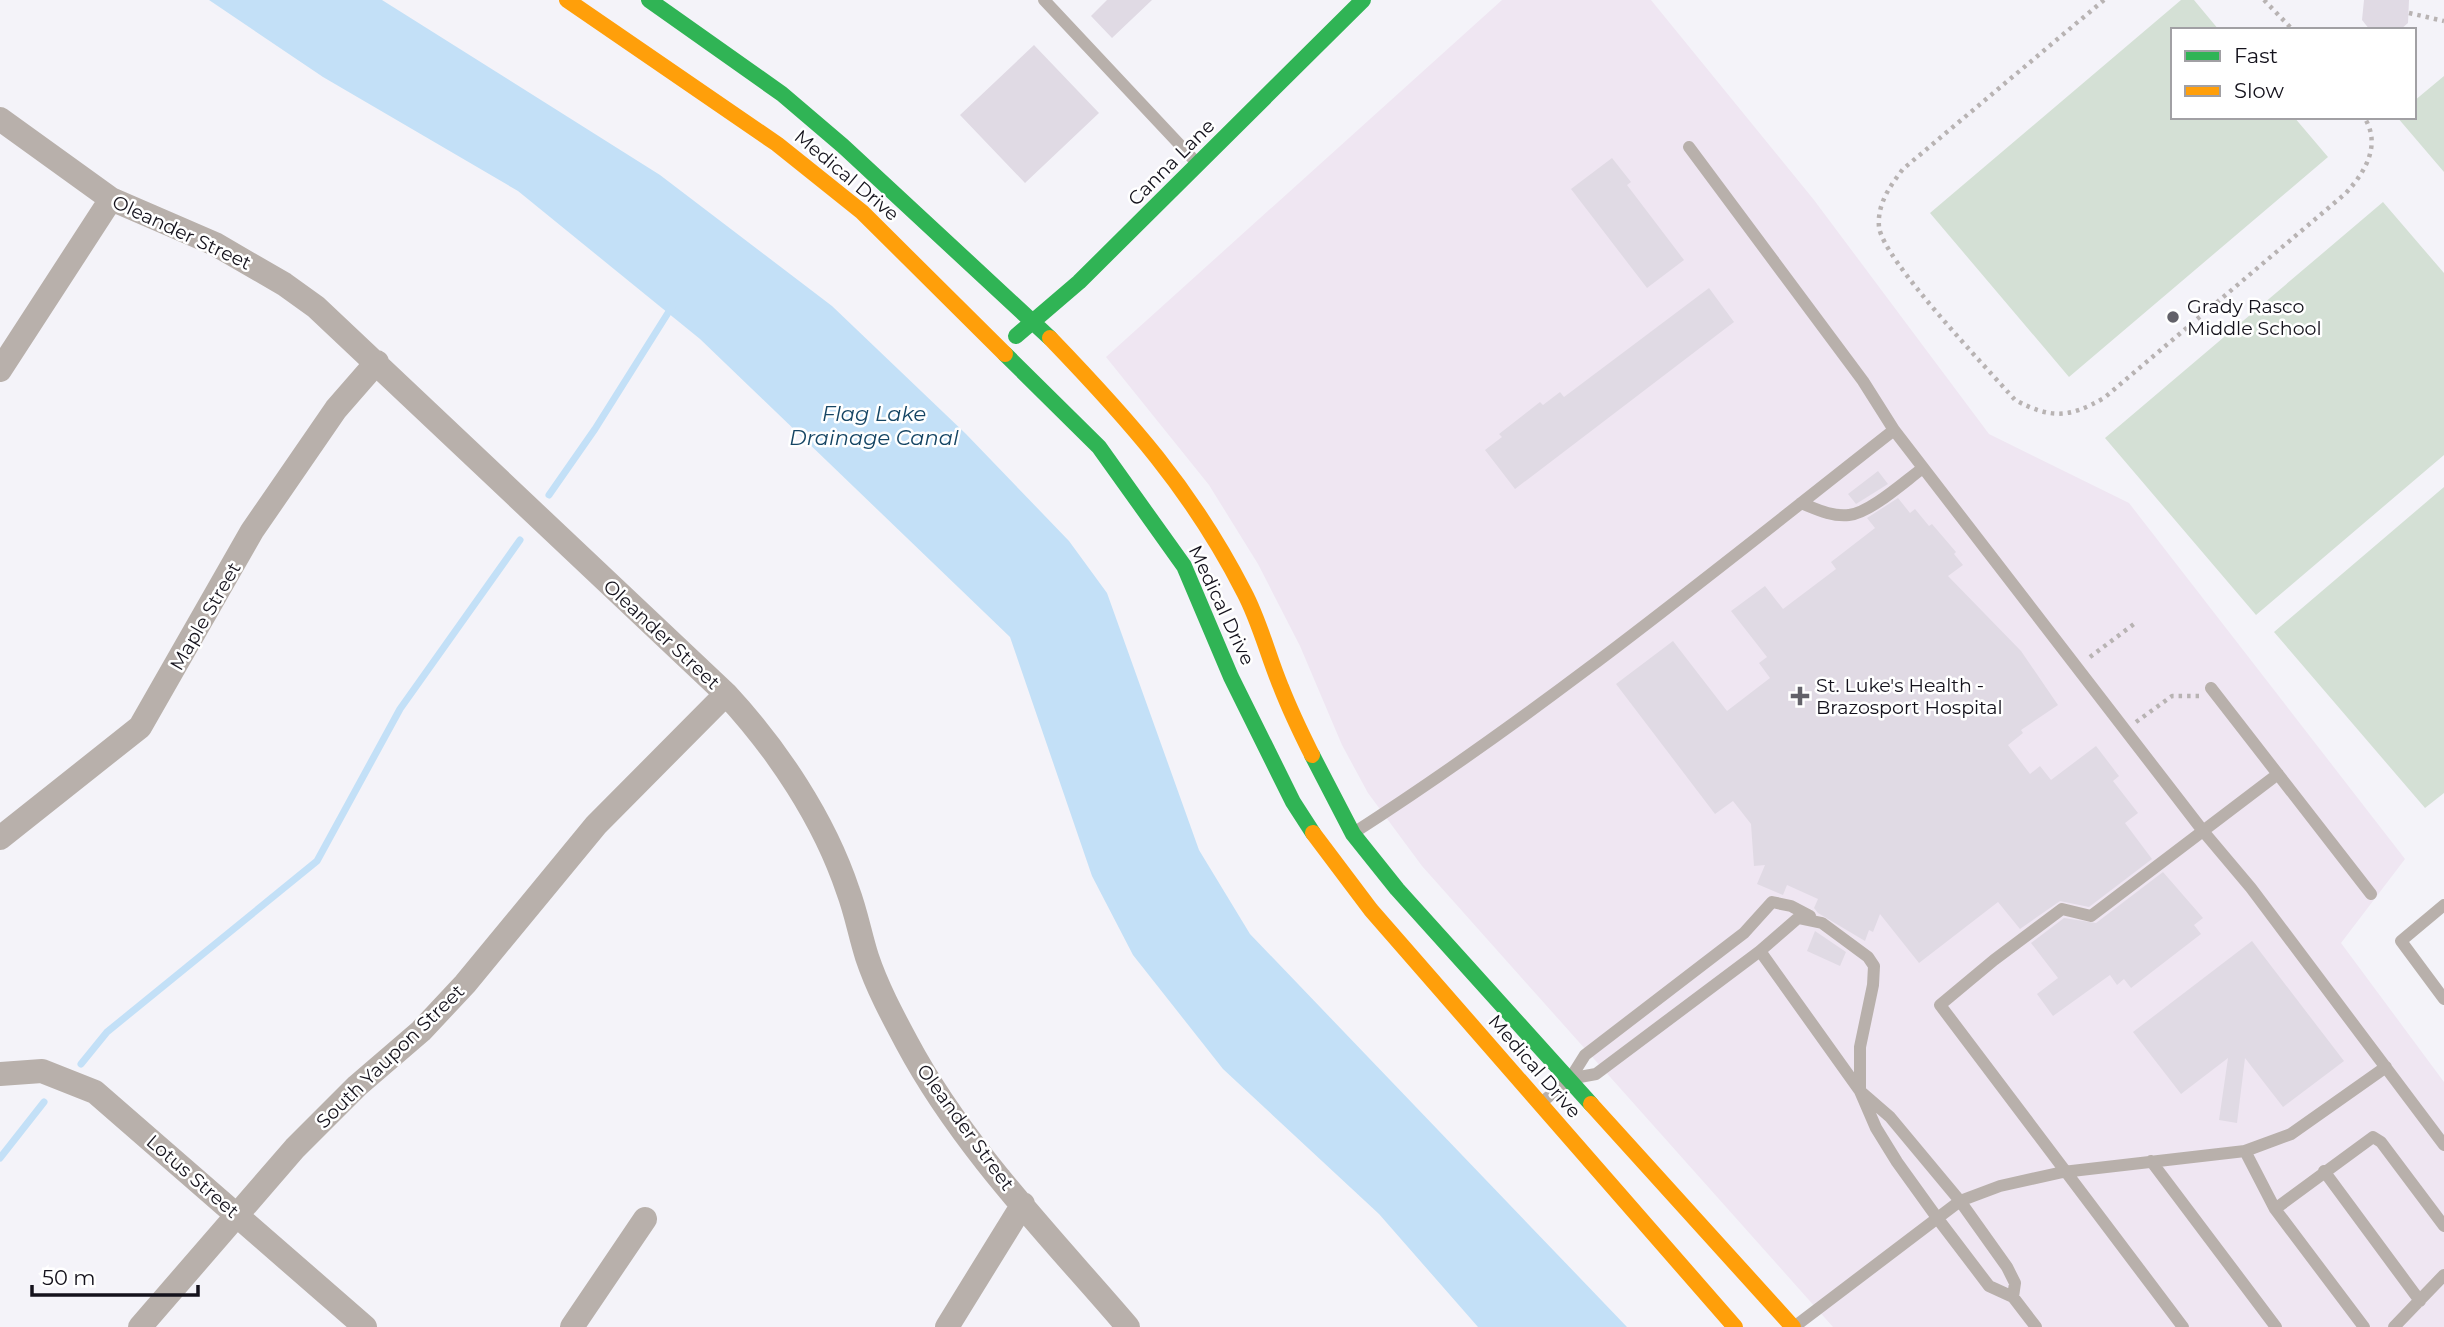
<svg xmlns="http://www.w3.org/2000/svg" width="2444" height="1327" font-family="Montserrat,sans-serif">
<rect width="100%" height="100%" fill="#f4f3f9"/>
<!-- medical -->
<path fill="#efe6f2" d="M 1502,0 L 1651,0 L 1814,200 L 1989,434 L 2129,503 L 2405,859 L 2341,943 L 2444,1082 L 2444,1327 L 1833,1327 L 1422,866 L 1368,793 L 1342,745 L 1300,646 L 1258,564 L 1209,485 L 1106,357 Z"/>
<!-- green -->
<path fill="#d4e0d5" d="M 2181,0 L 2194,0 L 2219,30 L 2173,30 L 2173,117 L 2294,117 L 2328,157 L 2069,377 L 1930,213 Z
M 2444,76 L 2444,172 L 2397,117 L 2414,117 L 2414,101 Z
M 2383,202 L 2444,273 L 2444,455 L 2256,615 L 2105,438 Z
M 2444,487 L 2444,793 L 2425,808 L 2274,632 Z"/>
<!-- water -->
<path fill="#c3e0f7" d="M 209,0 L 382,0 L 660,175 L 832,306 L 966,434 L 1069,541 L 1107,593 L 1199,850 L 1250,934 L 1627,1327 L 1478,1327 L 1379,1214 L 1223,1069 L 1133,955 L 1092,876 L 1010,637 L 700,339 L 518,191 L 323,77 Z"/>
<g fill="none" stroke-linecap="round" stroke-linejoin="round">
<!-- stream -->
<path stroke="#c3e0f7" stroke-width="7" d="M 549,495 L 595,429 L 673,305
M 81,1064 L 107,1032 L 317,861 L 400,709 L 520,540
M 0,1158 L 44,1102"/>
</g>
<!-- building -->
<path fill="#e0dae4" d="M 1107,0 L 1152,0 L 1112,38 L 1091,16 Z
M 2364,0 L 2409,0 L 2408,23 L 2400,30 L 2370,30 L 2362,20 Z
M 1034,45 L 1099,113 L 1025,183 L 960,115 Z
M 1612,158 L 1631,182 L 1627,185 L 1684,260 L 1647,288 L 1571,189 Z
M 1709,288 L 1734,322 L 1515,489 L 1485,450 L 1502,437 L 1499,434 L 1540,402 L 1543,405 L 1560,392 L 1564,397 Z
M 1878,471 L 1888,484 L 1856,504 L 1848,494 Z
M 1898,498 L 1910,513 L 1915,509 L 1929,526 L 1932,524 L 1956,552 L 1954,554 L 1963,565 L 1948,576 L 2021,651 L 2058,705 L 2021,730 L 2023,733 L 2008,745 L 2030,774 L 2040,766 L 2051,780 L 2096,746 L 2119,776 L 2113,781 L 2138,813 L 2125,823 L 2152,859 L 2089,907 L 2060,901 L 2020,929 L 1998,902 L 1919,963 L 1880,914 L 1873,932 L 1869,930 L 1865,941 L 1818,913 L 1814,908 L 1818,899 L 1787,885 L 1783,895 L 1757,884 L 1765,865 L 1754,866 L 1751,824 L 1733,801 L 1715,814 L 1616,684 L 1673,641 L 1727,711 L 1770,678 L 1759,663 L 1767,657 L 1731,611 L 1765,586 L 1783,609 L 1836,569 L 1831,562 L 1875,528 L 1867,518 Z
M 2163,872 L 2203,918 L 2194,925 L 2201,934 L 2131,988 L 2124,979 L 2117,985 L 2110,975 L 2053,1016 L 2037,994 L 2058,978 L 2031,943 L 2064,918 L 2096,923 Z
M 1815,931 L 1846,952 L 1840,966 L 1807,951 Z
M 2252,941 L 2344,1061 L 2283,1107 L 2245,1058 L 2237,1123 L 2219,1120 L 2228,1058 L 2181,1094 L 2133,1032 Z"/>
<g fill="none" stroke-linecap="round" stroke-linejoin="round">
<!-- path -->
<path stroke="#b8b3b3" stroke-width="4.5" stroke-dasharray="3.5 5" stroke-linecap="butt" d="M 2104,0 L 1903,169 C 1890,186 1877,204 1879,227 C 1883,260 1988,369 2015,400 C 2051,419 2069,418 2104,398 L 2346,193 C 2365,172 2382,145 2364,117
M 2264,0 L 2293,30
M 2409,13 L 2444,21
M 2090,657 L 2134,624
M 2136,722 L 2172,696 L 2199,696"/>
<!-- lane -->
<path stroke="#b8b0ab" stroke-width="12" d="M 1044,0 L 1196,162
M 1689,147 L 1863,381 L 1894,430 L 2203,831 L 2251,888 L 2444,1145
M 1801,503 C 1816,509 1832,517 1849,515 C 1870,513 1905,481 1923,468
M 2211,688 L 2371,894
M 1355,832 C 1543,711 1718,568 1894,430
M 2444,905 L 2401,941 L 2444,999
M 1760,951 L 1860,1091 L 1876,1128 L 1897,1162 L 1938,1219 L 1989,1286 L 2013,1297 L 2015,1283 L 2007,1267 L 1960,1201 L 1890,1117 L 1860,1091
M 1574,1078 L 1596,1074 L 1760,951 L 1798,918 L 1822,923 L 1868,957 L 1874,966 L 1873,985 L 1860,1047 L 1860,1091
M 1541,1103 L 1570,1079 L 1585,1055 L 1744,933 L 1772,902 L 1791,906 L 1810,916
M 2245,1151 L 2275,1209 L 2364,1327
M 2151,1161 L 2276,1327
M 2324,1171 L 2420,1301
M 2275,1209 L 2373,1137 L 2381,1142 L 2444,1226
M 2013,1297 L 2036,1327
M 1794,1327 L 1960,1201 L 2000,1186 L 2063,1172 L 2245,1151 L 2291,1134 L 2386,1067
M 2183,1327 L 1940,1005 L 1994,960 L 2062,909 L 2091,916 L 2278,774
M 2394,1327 L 2444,1275"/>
<!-- street -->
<path stroke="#b8b0ab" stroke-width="24" d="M 0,119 L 111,199 L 215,244 L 284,284 L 316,307 L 726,694 C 777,749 824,819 848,891 C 856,912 860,935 867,957 C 877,987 892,1015 907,1043 C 963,1148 1051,1237 1128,1327
M 0,370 L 111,199
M 0,838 L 140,727 L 252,531 L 336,409 L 377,362
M 0,1074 L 42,1071 L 95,1092 L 365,1327
M 140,1327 L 295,1148 L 357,1086 L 421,1031 L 465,984 L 596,825 L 726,694
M 572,1327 L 645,1219
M 947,1327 L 1023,1204"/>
<!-- fast -->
<path stroke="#30b455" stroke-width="16" d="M 649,0 L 782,94 L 843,146 L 1050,338
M 1016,336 L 1079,282 L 1363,0
M 1005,354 L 1099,447 L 1184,566 L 1231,677 L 1293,802 L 1313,833
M 1312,755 L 1353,834 L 1397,889 L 1591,1104"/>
<!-- slow -->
<path stroke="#ff9f0a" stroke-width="16" d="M 567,0 L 777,144 L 862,212 L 1005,354
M 1050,338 C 1129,420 1192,490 1244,592 C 1260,622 1268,656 1281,687 C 1290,710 1301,733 1312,755
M 1313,833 L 1371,910 L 1735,1327
M 1591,1104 L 1793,1327"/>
</g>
<!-- markers -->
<g fill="#626169" stroke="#fff" stroke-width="2.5">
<circle cx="2173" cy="317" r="7"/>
<path d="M1796.5 685.5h7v7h7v7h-7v7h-7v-7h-7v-7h7z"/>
</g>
<g text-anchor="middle" stroke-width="5" stroke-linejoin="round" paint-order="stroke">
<!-- street labels -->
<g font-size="19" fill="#14121c" stroke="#fff">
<text transform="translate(1171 162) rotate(-45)" y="7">Canna Lane</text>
<text transform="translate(847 175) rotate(40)" y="7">Medical Drive</text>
<text transform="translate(182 232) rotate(25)" y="7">Oleander Street</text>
<text transform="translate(1222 605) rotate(65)" y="7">Medical Drive</text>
<text transform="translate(205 616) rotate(-60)" y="7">Maple Street</text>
<text transform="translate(662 634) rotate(43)" y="7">Oleander Street</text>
<text transform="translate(390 1056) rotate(-44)" y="7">South Yaupon Street</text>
<text transform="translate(1535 1066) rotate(49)" y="7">Medical Drive</text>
<text transform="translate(966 1127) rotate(54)" y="7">Oleander Street</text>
<text transform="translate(193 1176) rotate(41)" y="7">Lotus Street</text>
</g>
<!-- poi labels -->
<g font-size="19" fill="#14121c" stroke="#fff" text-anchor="start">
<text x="2187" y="313">Grady Rasco<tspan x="2187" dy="22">Middle School</tspan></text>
<text x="1816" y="692">St. Luke's Health -<tspan x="1816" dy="22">Brazosport Hospital</tspan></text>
</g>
<!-- water labels -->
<g font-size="21" font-style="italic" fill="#154564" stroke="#fff">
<text x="874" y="421">Flag Lake<tspan x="874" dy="24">Drainage Canal</tspan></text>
</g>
</g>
<!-- legend -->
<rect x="2171" y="28" width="245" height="91" fill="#ffffff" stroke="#a1a0a4" stroke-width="2"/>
<rect x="2185" y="51" width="35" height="10" fill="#30b455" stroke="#a1a0a4" stroke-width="2"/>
<text x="2234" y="63" font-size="21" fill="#14121c">Fast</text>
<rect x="2185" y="86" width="35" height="10" fill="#ff9f0a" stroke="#a1a0a4" stroke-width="2"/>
<text x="2234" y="98" font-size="21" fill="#14121c">Slow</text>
<!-- scale -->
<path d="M32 1285v10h166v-10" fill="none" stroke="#14121c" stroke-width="3.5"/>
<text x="42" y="1285" font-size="21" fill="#14121c" stroke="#ffffff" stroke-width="5" paint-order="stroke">50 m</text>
</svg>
